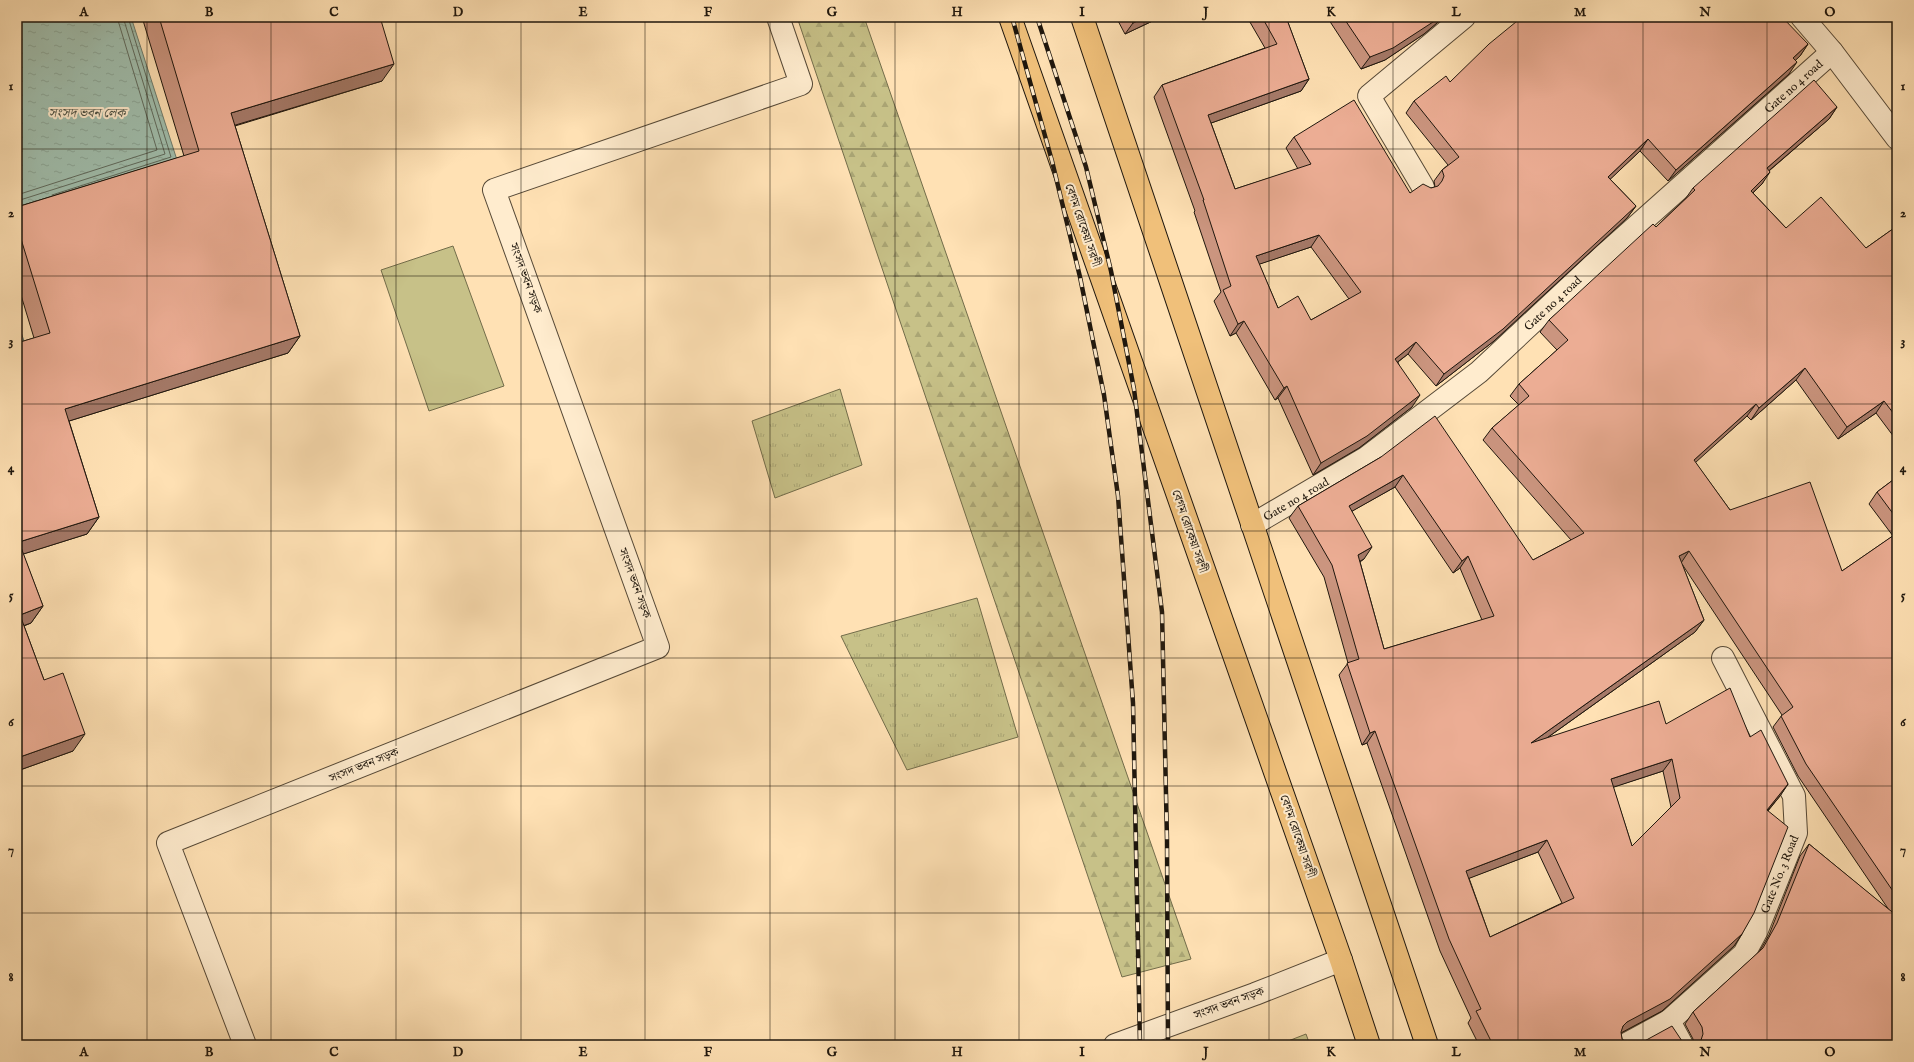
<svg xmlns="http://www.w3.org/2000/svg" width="1914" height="1062" font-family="'IM FELL English','Noto Serif Bengali',serif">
<defs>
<pattern id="grass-tufts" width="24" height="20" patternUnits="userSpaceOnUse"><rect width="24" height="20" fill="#c7c188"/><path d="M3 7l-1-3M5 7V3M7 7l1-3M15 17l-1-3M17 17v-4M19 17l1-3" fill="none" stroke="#aaa574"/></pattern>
<pattern id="forest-firs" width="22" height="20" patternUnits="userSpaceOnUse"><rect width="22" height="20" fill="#c7c188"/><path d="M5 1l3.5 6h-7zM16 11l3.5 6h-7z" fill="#aaa574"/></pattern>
<pattern id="water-ripples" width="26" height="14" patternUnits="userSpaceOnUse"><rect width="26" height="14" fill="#a0bead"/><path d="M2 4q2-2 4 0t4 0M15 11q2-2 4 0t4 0" fill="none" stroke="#89a394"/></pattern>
</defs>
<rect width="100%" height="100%" fill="#ffe1b4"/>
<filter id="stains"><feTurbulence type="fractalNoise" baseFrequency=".005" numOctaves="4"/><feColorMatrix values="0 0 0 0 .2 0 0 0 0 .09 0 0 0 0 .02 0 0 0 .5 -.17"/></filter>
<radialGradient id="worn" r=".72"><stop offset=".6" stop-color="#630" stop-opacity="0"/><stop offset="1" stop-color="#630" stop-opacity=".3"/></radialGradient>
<!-- grass -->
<path fill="url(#grass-tufts)" stroke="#726c4a" d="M 840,389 L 862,465 L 775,498 L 752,421 Z
M 977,598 L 1018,737 L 907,770 L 841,636 Z
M 1306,1034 L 1310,1045 L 1278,1045 Z"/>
<!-- forest -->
<path fill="url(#forest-firs)" stroke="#726c4a" d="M 797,17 L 864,17 L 1191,959 L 1122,977 Z"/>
<!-- pitch -->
<path fill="#c7c188" stroke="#726c4a" d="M 453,246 L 504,386 L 429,411 L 381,270 Z"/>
<!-- water -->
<path fill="url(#water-ripples)" stroke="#6c7b6d" d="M 17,17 L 131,17 L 177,160 L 17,211 Z
M 17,320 L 25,344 L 17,347 Z"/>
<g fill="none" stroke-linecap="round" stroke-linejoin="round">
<!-- shore -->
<path stroke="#5f6a5d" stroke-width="1" d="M 17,195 L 157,150 L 117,17
M 52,195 L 171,157 L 128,17
M 17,201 L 165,154 L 123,17"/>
<!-- minor casing -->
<g stroke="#564937" stroke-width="24">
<g id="minor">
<path d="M 1802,17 L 1832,52 L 1897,138"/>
<path d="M 1423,187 L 1369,96 L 1464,17"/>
<path id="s1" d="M 1252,525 L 1366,458 L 1479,372 L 1601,258 L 1832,52"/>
<path id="s2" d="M 1669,1021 L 1744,954 L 1757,930 L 1796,833 L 1794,796 L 1723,658"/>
<path d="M 245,1045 L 168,843 L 658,647 L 494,190 L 801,84 L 778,17"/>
<path d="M 1115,1045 L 1255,994 L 1341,960"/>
<path d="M 1625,1045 L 1669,1021 L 1682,1045"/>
</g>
</g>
<!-- major casing -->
<g stroke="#1e160d" stroke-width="24">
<path id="major" d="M 1010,17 L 1341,960 L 1369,1045
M 1082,17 L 1427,1045"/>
</g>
<!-- minor -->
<use href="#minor" stroke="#ffecce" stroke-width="22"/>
<!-- major -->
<use href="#major" stroke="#f0c07a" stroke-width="22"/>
<!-- rail casing -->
<g stroke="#1e160d" stroke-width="4.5">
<path id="rail" d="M 1012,17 L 1052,161 L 1080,277 L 1104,395 L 1118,496 L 1133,703 L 1140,1045
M 1037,17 L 1086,167 L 1111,271 L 1134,389 L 1162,612 L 1167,840 L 1168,1045"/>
</g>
<!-- rail -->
<use href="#rail" stroke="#ffecce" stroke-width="3" stroke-dasharray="9" stroke-linecap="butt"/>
</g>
<!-- wall -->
<path fill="#cb957f" stroke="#1e160d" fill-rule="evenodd" d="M 142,17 L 380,17 L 382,81 L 235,126 L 300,336 L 288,353 L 69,421 L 99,517 L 87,534 L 23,554 L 43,606 L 31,623 L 24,626 L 44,680 L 73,751 L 17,771 L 17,343 L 34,338 L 17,282 L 17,207 L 184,156 Z
M 1116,17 L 1161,17 L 1125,34 Z
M 1247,17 L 1293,17 L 1287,20 L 1309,79 L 1301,91 L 1211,123 L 1235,189 L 1298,169 L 1286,148 L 1294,137 L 1410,193 L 1435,187 L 1434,181 L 1442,170 L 1448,165 L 1406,113 L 1414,101 L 1450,82 L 1808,44 L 1800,56 L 1795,60 L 1789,74 L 1668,181 L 1640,151 L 1610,179 L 1636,206 L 1627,218 L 1494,341 L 1436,386 L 1408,354 L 1398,362 L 1412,407 L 1359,448 L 1313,475 L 1278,398 L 1275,400 L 1236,333 L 1230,336 L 1214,301 L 1221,292 L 1194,212 L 1195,211 L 1154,97 L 1162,85 L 1265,48 ZM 1311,247 L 1349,299 L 1311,320 L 1278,308 L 1259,264 Z
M 1327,17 L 1444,17 L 1424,34 L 1385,60 L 1361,69 Z
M 1837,107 L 1829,119 L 1769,171 L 1762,184 L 1753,193 L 1786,228 L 1866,248 L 1897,226 L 1897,441 L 1876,413 L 1838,439 L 1796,380 L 1751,420 L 1747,416 L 1695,462 L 1730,510 L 1842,571 L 1893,536 L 1869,504 L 1877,492 L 1897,477 L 1897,1045 L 1694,1045 L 1693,1039 L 1685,1024 L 1693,1012 L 1759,952 L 1769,935 L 1800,856 L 1809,844 L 1889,910 L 1798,776 L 1773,727 L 1782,715 L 1682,564 L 1704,620 L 1695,632 L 1547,738 L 1666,724 L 1750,737 L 1788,784 L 1780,796 L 1768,811 L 1742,934 L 1734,946 L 1662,1011 L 1621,1033 L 1622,1039 L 1627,1043 L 1631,1045 L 1479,1045 L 1468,1023 L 1471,1018 L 1440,951 L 1367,743 L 1362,745 L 1339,675 L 1348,663 L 1324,577 L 1289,518 L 1298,506 L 1381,457 L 1533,560 L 1571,540 L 1483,440 L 1492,428 L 1519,405 L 1510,396 L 1519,384 L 1557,350 L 1540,332 L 1549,320 L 1656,227 L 1686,198 L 1693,188 ZM 1395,487 L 1453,573 L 1460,568 L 1482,620 L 1384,649 L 1360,562 L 1364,559 L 1352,511 ZM 1663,771 L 1671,807 L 1632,846 L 1613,787 ZM 1538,852 L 1562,903 L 1490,937 L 1469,878 Z"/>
<!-- shaded-wall -->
<path fill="#a57968" stroke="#1e160d" d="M 1145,17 L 1161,17 L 1125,34 L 1133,23 Z
M 1284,17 L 1293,17 L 1277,26 Z
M 1439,17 L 1444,17 L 1424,34 L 1385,60 L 1361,69 L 1370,57 Z
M 1808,44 L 1800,56 L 1785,70 L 1793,58 Z
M 1797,62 L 1789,74 L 1668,181 L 1676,170 Z
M 394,64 L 382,81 L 219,130 L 231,113 Z
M 1309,79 L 1301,91 L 1200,127 L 1208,115 Z
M 1837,107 L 1829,119 L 1758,180 L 1767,168 Z
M 1648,139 L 1640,151 L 1600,189 L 1608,177 Z
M 1770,172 L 1762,184 L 1742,203 L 1751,191 Z
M 1636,206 L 1627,218 L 1494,341 L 1436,386 L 1444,374 Z
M 1319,235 L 1311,247 L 1248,268 L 1256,256 Z
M 1244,321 L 1236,333 L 1230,336 L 1238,324 Z
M 300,336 L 288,353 L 53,426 L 65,409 Z
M 1416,342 L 1408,354 L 1387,370 L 1395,359 Z
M 1805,368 L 1796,380 L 1751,420 L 1759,408 Z
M 1287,386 L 1278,398 L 1275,400 L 1284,388 Z
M 1420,395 L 1412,407 L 1359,448 L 1313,475 L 1321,463 Z
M 1884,401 L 1876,413 L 1838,439 L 1847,427 Z
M 1756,404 L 1747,416 L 1685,472 L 1694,460 Z
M 1403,475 L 1395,487 L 1340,518 L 1349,506 Z
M 99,517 L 87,534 L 17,556 L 19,542 Z
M 1372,547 L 1364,559 L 1349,567 L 1358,555 Z
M 1689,551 L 1681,563 L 1679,556 Z
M 1468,556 L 1460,568 L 1453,573 L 1462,561 Z
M 43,606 L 31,623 L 17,628 L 20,615 Z
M 1704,620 L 1695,632 L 1523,755 L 1531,743 Z
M 1375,731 L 1367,743 L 1362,745 L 1370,733 Z
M 85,734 L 73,751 L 17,771 L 17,758 Z
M 1672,759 L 1663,771 L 1602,791 L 1611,779 Z
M 1788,784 L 1780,796 L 1758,822 L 1767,810 Z
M 1547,840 L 1538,852 L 1457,883 L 1466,871 Z
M 1742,934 L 1734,946 L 1662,1011 L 1619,1034 L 1623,1026 L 1627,1022 Z"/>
<!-- building -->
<path fill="#ecad94" stroke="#1e160d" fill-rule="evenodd" d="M 159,17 L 380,17 L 394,64 L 231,113 L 300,336 L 65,409 L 99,517 L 19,542 L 43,606 L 20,615 L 44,680 L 63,673 L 85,734 L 17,758 L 17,343 L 50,333 L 17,226 L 17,207 L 199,151 Z
M 1130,17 L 1145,17 L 1133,23 Z
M 1262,17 L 1286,17 L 1309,79 L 1208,115 L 1235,189 L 1311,164 L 1294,137 L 1354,100 L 1410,193 L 1423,184 L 1431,188 L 1438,186 L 1442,181 L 1444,176 L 1442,170 L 1459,157 L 1414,101 L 1446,76 L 1450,82 L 1489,44 L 1522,17 L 1782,17 L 1808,44 L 1793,58 L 1797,62 L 1676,170 L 1648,139 L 1608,177 L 1636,206 L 1503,329 L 1444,374 L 1416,342 L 1395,359 L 1420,395 L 1367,436 L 1321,463 L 1287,386 L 1284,388 L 1244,321 L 1238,324 L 1223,290 L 1231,286 L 1203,200 L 1204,200 L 1162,85 L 1277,44 ZM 1319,235 L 1361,292 L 1311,320 L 1298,296 L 1278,308 L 1256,256 Z
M 1343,17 L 1439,17 L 1433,22 L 1393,48 L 1370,57 Z
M 1814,80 L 1837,107 L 1767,168 L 1770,172 L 1751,191 L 1786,228 L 1821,197 L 1866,248 L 1897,226 L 1897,418 L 1884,401 L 1847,427 L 1805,368 L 1759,408 L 1756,404 L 1694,460 L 1730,510 L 1810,482 L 1842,571 L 1897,533 L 1897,897 L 1806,764 L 1781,716 L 1793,707 L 1689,551 L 1679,556 L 1704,620 L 1531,743 L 1659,701 L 1666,724 L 1730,688 L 1750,737 L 1761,730 L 1788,784 L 1767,810 L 1788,827 L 1754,913 L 1742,934 L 1670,999 L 1627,1022 L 1623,1026 L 1621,1032 L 1622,1039 L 1627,1043 L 1631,1045 L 1493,1045 L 1476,1011 L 1481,1009 L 1449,939 L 1375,731 L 1370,733 L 1347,663 L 1359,659 L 1332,565 L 1298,506 L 1381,457 L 1435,416 L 1533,560 L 1584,533 L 1492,428 L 1529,396 L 1519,384 L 1568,340 L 1549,320 L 1653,224 L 1656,227 L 1695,190 L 1693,188 ZM 1403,475 L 1462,561 L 1468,556 L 1494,616 L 1384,649 L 1358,555 L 1372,547 L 1349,506 ZM 1672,759 L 1680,798 L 1632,846 L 1611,779 ZM 1547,840 L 1574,898 L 1490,937 L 1466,871 Z
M 1897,477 L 1897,519 L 1877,492 Z
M 1809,844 L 1897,916 L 1897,1045 L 1692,1045 L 1696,1044 L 1701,1040 L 1703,1034 L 1702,1027 L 1693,1012 L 1763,948 L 1777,923 Z
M 1672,1026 L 1684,1044 L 1688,1045 L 1635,1045 L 1639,1044 Z"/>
<!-- grid -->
<path fill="none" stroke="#1e160d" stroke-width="1" stroke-opacity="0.55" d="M 147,17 L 147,1045M 271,17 L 271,1045M 396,17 L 396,1045M 521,17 L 521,1045M 645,17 L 645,1045M 770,17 L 770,1045M 895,17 L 895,1045M 1019,17 L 1019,1045M 1144,17 L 1144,1045M 1269,17 L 1269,1045M 1393,17 L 1393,1045M 1518,17 L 1518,1045M 1643,17 L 1643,1045M 1767,17 L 1767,1045M 17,149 L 1897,149M 17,276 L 1897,276M 17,404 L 1897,404M 17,531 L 1897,531M 17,658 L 1897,658M 17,786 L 1897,786M 17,913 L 1897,913"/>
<g text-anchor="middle" stroke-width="4" stroke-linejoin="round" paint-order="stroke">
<!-- street labels -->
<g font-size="12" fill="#1e160d" stroke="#ffecce">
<text dy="4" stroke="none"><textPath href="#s1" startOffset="699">Gate no 4 road</textPath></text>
<text transform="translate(1083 225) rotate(71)" y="4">বেগম রোকেয়া সরণী</text>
<text transform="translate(526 278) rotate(70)" y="4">সংসদ ভবন সড়ক</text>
<text dy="4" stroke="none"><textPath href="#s1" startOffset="375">Gate no 4 road</textPath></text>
<text dy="4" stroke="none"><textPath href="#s1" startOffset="51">Gate no 4 road</textPath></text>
<text transform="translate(1190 531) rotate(71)" y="4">বেগম রোকেয়া সরণী</text>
<text transform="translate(635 583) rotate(70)" y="4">সংসদ ভবন সড়ক</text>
<text transform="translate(364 765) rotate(-22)" y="4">সংসদ ভবন সড়ক</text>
<text transform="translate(1298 836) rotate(71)" y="4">বেগম রোকেয়া সরণী</text>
<text dy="4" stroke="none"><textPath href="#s2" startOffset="188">Gate No. 3 Road</textPath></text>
<text transform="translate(1229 1003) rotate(-20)" y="4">সংসদ ভবন সড়ক</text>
</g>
<!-- water labels -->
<g font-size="13" font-style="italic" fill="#4c5145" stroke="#ffecce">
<text x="87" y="117">সংসদ ভবন লেক</text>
</g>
</g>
<!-- margin -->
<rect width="1914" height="1062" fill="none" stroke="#ffe1b4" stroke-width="44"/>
<rect x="22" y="22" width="1870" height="1018" fill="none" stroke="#1e160d" stroke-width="1.5"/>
<g font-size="13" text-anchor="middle" font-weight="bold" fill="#1e160d">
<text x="84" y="16">A</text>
<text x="209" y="16">B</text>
<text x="334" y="16">C</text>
<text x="458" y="16">D</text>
<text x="583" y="16">E</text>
<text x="708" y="16">F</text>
<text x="832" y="16">G</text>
<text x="957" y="16">H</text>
<text x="1082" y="16">I</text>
<text x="1206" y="16">J</text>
<text x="1331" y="16">K</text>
<text x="1456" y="16">L</text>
<text x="1580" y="16">M</text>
<text x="1705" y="16">N</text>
<text x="1830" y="16">O</text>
<text x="11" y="90">1</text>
<text x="1903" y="90">1</text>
<text x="11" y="217">2</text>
<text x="1903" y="217">2</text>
<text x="11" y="345">3</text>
<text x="1903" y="345">3</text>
<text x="11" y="472">4</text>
<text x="1903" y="472">4</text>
<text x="11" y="599">5</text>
<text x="1903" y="599">5</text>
<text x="11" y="726">6</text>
<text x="1903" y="726">6</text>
<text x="11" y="854">7</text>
<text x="1903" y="854">7</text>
<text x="11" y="981">8</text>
<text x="1903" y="981">8</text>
<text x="84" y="1056">A</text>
<text x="209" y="1056">B</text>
<text x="334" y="1056">C</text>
<text x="458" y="1056">D</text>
<text x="583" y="1056">E</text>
<text x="708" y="1056">F</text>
<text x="832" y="1056">G</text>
<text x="957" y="1056">H</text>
<text x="1082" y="1056">I</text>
<text x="1206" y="1056">J</text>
<text x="1331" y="1056">K</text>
<text x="1456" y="1056">L</text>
<text x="1580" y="1056">M</text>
<text x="1705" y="1056">N</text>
<text x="1830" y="1056">O</text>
</g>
<rect width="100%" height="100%" filter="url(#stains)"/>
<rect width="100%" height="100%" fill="url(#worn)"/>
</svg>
